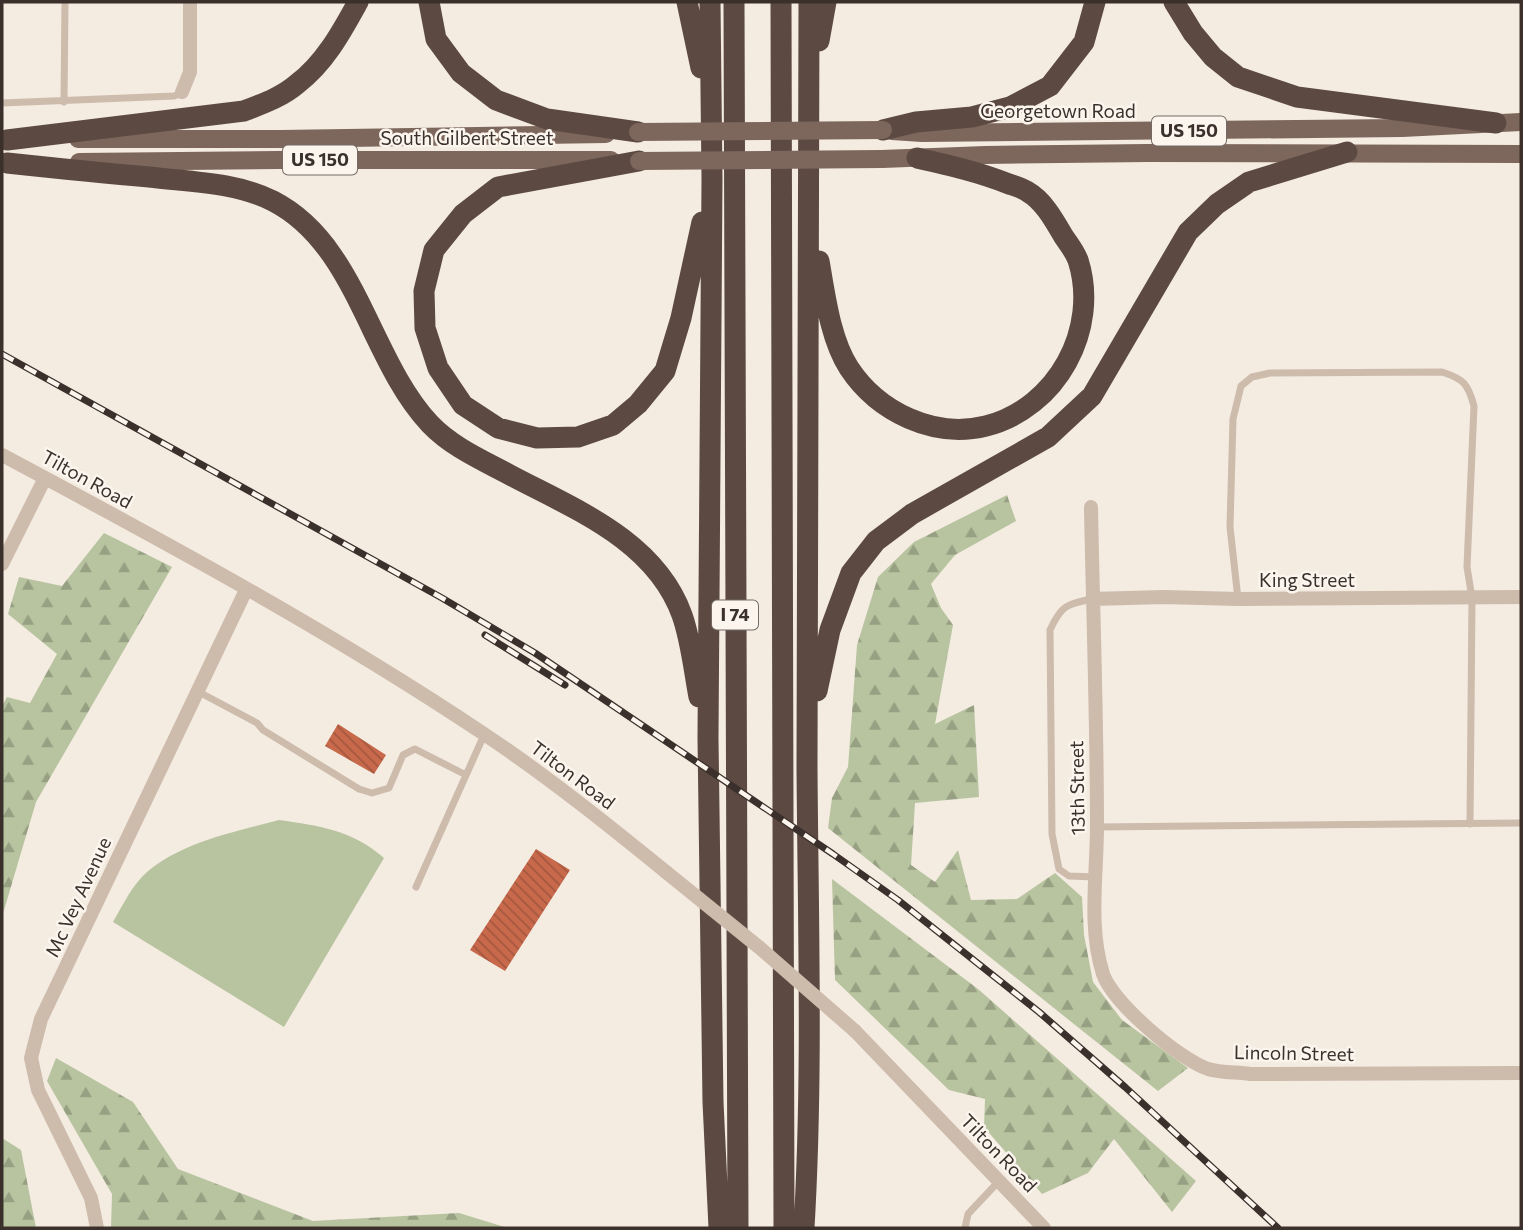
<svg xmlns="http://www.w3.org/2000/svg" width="1523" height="1230" font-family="Commissioner,sans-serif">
<defs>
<pattern id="forest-firs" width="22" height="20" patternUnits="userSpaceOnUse" patternTransform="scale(1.75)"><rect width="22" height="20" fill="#b8c4a0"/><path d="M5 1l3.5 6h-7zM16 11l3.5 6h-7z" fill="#97a083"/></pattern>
<pattern id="building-back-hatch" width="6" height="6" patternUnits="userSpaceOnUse" patternTransform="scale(1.75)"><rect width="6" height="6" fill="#c8694b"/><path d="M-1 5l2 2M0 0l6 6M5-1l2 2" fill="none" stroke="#a4573f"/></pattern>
</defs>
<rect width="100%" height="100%" fill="#f4ebe1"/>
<!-- forest -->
<path fill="url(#forest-firs)" d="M 1007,495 L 1016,521 L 955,555 L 931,584 L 941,608 L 953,625 L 935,724 L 974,705 L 979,797 L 915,803 L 911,865 L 935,882 L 958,850 L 971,900 L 1017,899 L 1055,873 L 1082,897 L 1084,935 L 1093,982 L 1122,1020 L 1188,1068 L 1158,1091 L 828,828 L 832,798 L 848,767 L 857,645 L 878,577 L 914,542 Z
M 104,533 L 172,567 L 36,802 L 2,917 L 2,706 L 7,697 L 30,703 L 57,654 L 8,614 L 19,577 L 62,586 Z
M 832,879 L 978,989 L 1196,1181 L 1172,1212 L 1114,1139 L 1088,1173 L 1042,1194 L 984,1127 L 985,1099 L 949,1090 L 835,980 Z
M 56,1058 L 133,1102 L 178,1169 L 313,1221 L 459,1213 L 508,1228 L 111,1228 L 112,1194 L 47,1081 Z
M 2,1138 L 21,1150 L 36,1228 L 2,1228 Z"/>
<!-- pitch -->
<path fill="#b8c4a0" d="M 279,820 C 320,826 352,830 384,858 L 284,1027 L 113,922 C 123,905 132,885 147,872 C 184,841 235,832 279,820 Z"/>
<!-- building -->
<path fill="url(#building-back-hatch)" d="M 338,724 L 386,755 L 374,774 L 325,746 Z
M 536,849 L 570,870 L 505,971 L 470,950 Z"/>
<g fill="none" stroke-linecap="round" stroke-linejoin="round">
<!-- service -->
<path stroke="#cdbbac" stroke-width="7" d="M 64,102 L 65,2
M 2,103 L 174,96 L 182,93
M 1092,599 C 1066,604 1061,606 1050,630 L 1052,834 L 1059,869 L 1069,876 L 1095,877
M 1238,599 L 1230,527 L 1233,419 L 1241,386 L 1252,377 L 1270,373 L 1442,372 C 1464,379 1468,384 1474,406 L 1467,567 L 1472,598 L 1470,824
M 197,691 L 257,723 L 263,730 L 359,789 L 372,793 L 389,788 L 403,755 L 415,749 L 466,775
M 1097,827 L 1521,823
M 416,887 L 484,735
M 965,1228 L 968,1214 L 999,1181"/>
<!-- minor -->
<path stroke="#cdbbac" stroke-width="14" d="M 182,92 L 190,72 L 190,2
M 2,455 C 165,542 330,631 484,734 C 547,776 607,824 666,872
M 1091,507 C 1093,614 1097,720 1097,826 C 1097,875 1088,927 1103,974 C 1113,1003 1179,1059 1208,1069 C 1221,1073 1237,1072 1250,1074 L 1521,1073
M 2,564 L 45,478
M 1092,599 L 1164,597 L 1238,599 L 1521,597
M 855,1031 L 1044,1228
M 97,1228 L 91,1198 L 38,1090 L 31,1058 L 41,1019 L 246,590"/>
<!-- primary -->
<path stroke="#7d675c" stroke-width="18" d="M 892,131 L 922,133 L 1402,128 L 1521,122
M 78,139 L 281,139 L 606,134
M 882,159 L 985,155 L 1148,153 L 1521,154
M 79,162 L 279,160 L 611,160"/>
<!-- motorway -->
<path stroke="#5c4a42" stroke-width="21" d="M 429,2 L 436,39 L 461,73 L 496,100 L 547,119 L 638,132
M 687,2 L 701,68
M 710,2 L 712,179 L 708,738 L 713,1102 L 719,1228
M 734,2 L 738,1228
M 781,2 L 784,1228
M 1174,2 L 1193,33 L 1213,57 L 1238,77 L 1297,97 L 1496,123
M 819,41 L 826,2
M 883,130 L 916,122 L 972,117 L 1010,107 L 1050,86 L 1084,42 L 1095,2
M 7,140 L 244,111 C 262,104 282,97 297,84 C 325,63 342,31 358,2
M 639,161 L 498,187 L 463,214 L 434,250 L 424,291 L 425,328 L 438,368 L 463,405 L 498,428 L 537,438 L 578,437 L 613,425 L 638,404 L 665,371 L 681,318 L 702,222
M 7,163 C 54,168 102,173 149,177 C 191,182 235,182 273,201 C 357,244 369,359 430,424 C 452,447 482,460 510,475 C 574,509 655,540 682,615 C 691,640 694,671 699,697
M 819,261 C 825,294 830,339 849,368 C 878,412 934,439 986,426 C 1057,408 1100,329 1078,260 C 1075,252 1069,244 1064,237 C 1055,222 1044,201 1028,192 C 1023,188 1015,186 1009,184 C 979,172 948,165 917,158
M 817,691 L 830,630 L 851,573 L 876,541 L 912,514 L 1048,437 L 1092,396 L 1188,232 L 1217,204 L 1249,182 L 1347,152
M 804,1228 C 813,1074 808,920 807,766 C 806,511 810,257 809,2"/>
<!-- rail casing -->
<g stroke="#3b302b" stroke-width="7">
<path id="rail" d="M 2,354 L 442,598 L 535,653 L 833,854 L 898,900 L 1039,1012 L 1125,1087 L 1278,1228
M 485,635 L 565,685"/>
</g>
<!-- rail -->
<use href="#rail" stroke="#fbf5ee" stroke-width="4.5" stroke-dasharray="13" stroke-linecap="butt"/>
<!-- minor-bridge -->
<path stroke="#cdbbac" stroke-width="14" d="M 666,872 L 760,948 L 855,1031"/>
<!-- primary-bridge -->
<path stroke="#7d675c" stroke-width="18" d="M 638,132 L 883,130
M 639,161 L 882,159"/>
</g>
<g text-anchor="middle" stroke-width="5" stroke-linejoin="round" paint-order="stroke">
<!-- shield labels -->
<g fill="#fbf5ee" stroke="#756b66" stroke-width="2">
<rect x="1152" y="116.5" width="74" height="29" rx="5"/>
<rect x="283" y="145.5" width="74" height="29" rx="5"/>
<rect x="712" y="600.5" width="46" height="29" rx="5"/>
</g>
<g font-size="18" font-weight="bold" fill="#3b302b">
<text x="1189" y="137">US 150</text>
<text x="320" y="166">US 150</text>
<text x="735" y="621">I 74</text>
</g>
<!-- street labels -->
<g font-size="19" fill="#3b302b" stroke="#fbf5ee">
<text x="1058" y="118">Georgetown Road</text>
<text x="467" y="145">South Gilbert Street</text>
<text transform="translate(87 479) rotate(29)" y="7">Tilton Road</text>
<text x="1307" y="587">King Street</text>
<text transform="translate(573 775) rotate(37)" y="7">Tilton Road</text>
<text transform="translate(1077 788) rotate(-91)" y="7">13th Street</text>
<text transform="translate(78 897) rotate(-65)" y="7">Mc Vey Avenue</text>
<text transform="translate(1294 1053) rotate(1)" y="7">Lincoln Street</text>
<text transform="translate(999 1153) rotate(46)" y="7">Tilton Road</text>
</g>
</g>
<!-- border -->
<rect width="1523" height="1230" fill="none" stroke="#3b302b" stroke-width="7"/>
</svg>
